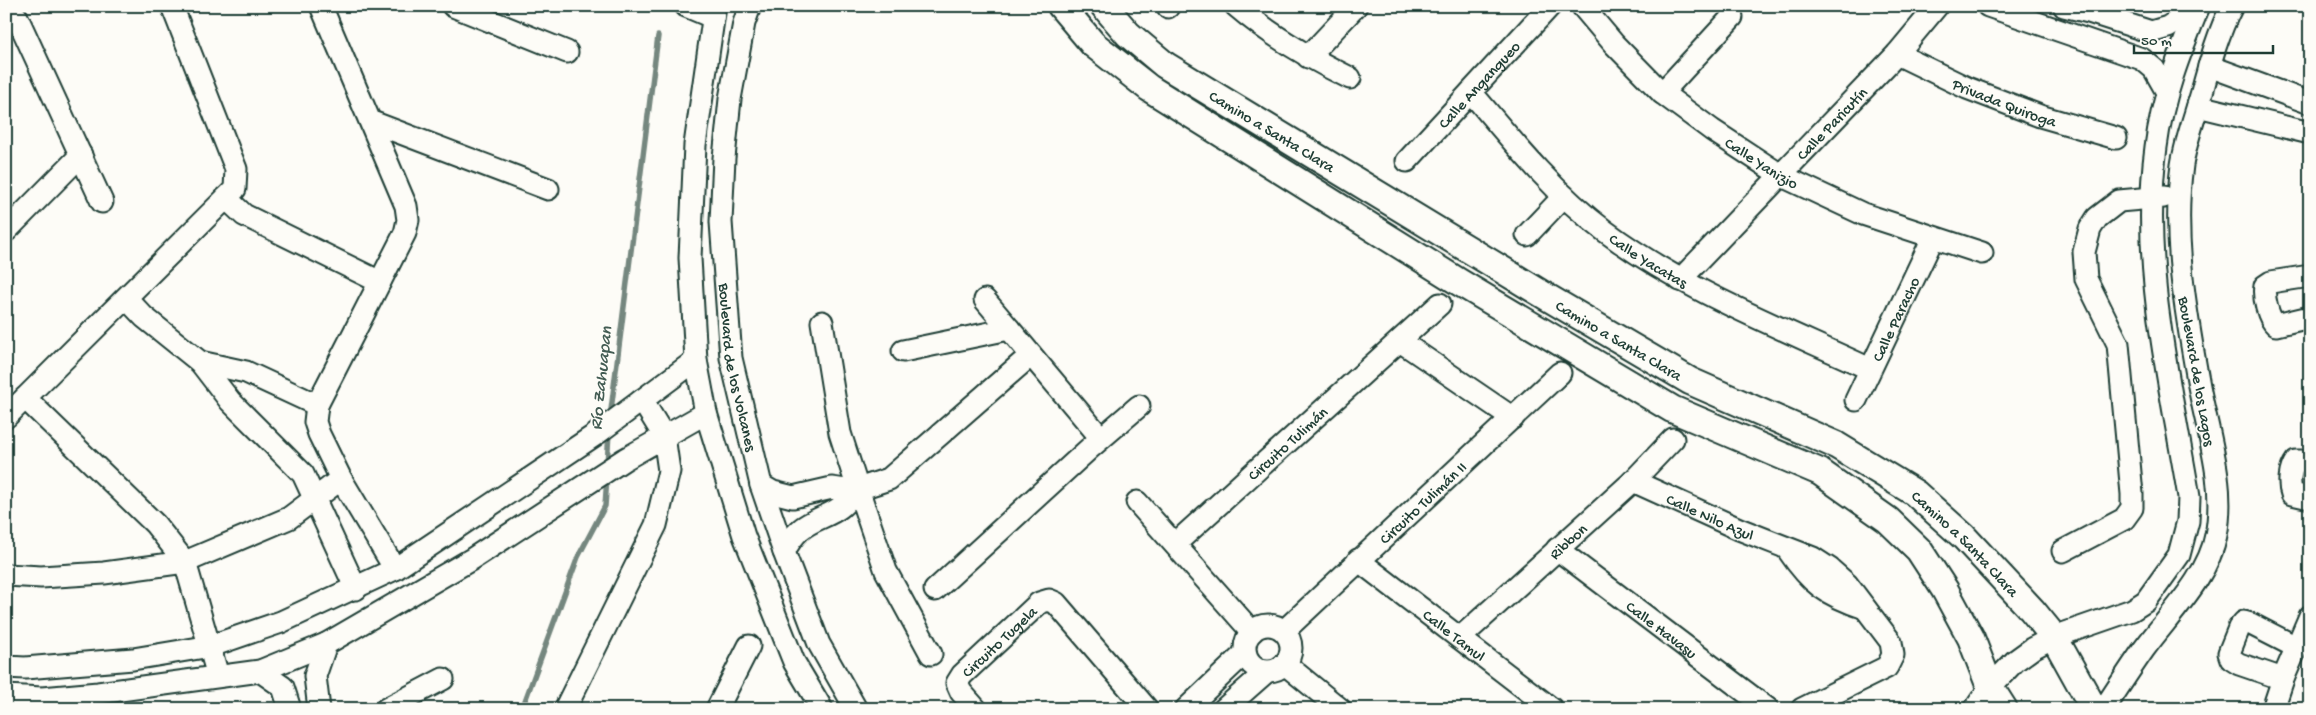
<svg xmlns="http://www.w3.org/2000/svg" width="2316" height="715" font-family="'Gochi Hand',sans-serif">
<rect width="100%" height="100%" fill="#fdfcf7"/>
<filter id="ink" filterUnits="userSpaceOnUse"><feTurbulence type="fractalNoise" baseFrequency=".02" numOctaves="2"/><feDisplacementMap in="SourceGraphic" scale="10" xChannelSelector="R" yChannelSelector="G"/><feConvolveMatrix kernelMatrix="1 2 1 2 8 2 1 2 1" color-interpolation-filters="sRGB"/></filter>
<g filter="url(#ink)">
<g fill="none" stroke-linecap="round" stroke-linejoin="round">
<!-- stream -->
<path stroke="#75877f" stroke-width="5.5" d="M 610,418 L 658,36
M 607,465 L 609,432
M 522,709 L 578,557 L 605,506 L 607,477"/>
<!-- minor casing -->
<g stroke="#1f3d34" stroke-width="25">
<g id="minor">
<path d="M 321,6 L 406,206 L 408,220 L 405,233 L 317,405 L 315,422 L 319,434 L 341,479 L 395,569"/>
<path d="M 453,6 L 567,52"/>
<path d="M 686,6 L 712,17"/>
<path d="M 715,6 L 695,145 L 690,258 L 696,360 L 706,413 L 744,536 L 794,662 L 822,709"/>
<path id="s1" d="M 750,6 L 744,23 L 730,99 L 724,158 L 721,222 L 731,358 L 761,485 L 784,552 L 819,644 L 856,709"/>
<path d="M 1236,6 C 1271,36 1309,58 1350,78"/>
<path id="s2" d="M 1582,6 L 1614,44 L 1662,93 L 1712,130 L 1782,176 L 1863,214 L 1982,253"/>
<path d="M 1988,6 L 2142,59 L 2154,69 L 2167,92"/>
<path d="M 2064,6 L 2089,12 L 2151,32 L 2168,27 L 2199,6"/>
<path d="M 1168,7 L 1168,6"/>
<path d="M 17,17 L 102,202"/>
<path id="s3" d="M 1897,54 L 1967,88 L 2040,116 L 2116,138"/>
<path d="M 1308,57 L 1356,6"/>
<path d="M 2209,66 L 2310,103"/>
<path id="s4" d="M 1471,92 C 1512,141 1553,192 1605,231 C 1685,291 1780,327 1870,369"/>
<path d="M 1662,93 L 1732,17"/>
<path d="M 2198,106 L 2310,133"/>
<path d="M 372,122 L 548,189"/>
<path id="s5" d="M 1407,161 L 1550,6"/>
<path d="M 226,198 L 244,215 L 380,282"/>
<path d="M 6,231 L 81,155"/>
<path d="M 1527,235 L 1564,196"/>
<path d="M 2310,276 L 2271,282 L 2265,286 C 2263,297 2268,318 2276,325 L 2310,317"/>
<path id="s6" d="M 1680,280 L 1897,54 L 1937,6"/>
<path d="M 126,298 L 144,317 L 200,362 L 230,401 L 303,474 L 356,589"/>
<path d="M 985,300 L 1101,438"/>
<path d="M 822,322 L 840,433 L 858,489 L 886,571 L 931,654"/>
<path d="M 1400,341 L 1513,418"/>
<path d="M 903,351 L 1009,329"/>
<path d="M 200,362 L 246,372 L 317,405"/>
<path d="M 25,398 L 155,524 L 185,562 L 218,676"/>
<path id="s7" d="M 1856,400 L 1933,238"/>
<path d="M 6,417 L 235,189 L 236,169 L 172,6"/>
<path d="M 2310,461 L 2296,461 C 2290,469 2288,484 2292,494 L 2310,498"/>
<path id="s8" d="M 1633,481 L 1739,529 L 1813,558 L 1830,569 L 1847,584 L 1891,642 L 1893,655 L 1887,667 L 1802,709"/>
<path d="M 761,485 L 773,492 L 793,497 L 832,488 L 852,491 L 889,479 L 1031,355"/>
<path d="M 1137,502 L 1252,632"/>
<path id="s9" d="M 1175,544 L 1440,304"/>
<path id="s10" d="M 1557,549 L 1768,709"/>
<path d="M 1788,550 C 1811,584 1826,595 1865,608"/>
<path d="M 2063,551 L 2124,519 L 2132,508 L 2132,494 L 2118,344 L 2086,279 L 2084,252 L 2090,229 L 2097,218 L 2119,201 L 2164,197"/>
<path d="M 784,552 C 788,544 793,536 800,530 C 817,515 844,515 852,491"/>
<path id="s11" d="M 1358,560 L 1552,709"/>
<path d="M 6,575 L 41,577 L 104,573 L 185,562 L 289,518 L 341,479"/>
<path d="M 935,590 L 1090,448 L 1139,406"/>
<circle cx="1268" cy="648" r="23"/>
<path id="s12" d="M 1284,631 L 1560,373"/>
<path id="s13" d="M 1460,638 L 1633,481 L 1673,439"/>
<path d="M 1285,664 L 1340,709"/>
<path d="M 6,667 L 25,668 L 133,659 L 211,646 L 281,622 L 395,569 L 595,435 L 696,360"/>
<path d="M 260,671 L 283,687 L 290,709"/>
<path d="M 2283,679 L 2239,664 L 2231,659 L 2229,653 L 2239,628 L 2244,622 L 2251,624 L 2296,647"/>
<path d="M 6,696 L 42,698 L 98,693 L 260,671 L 326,644 L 472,559 L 625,459 L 706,413"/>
<path d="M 319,709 L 315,676 L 326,644"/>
<path d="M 386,709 L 443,679"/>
<path d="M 565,709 L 656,525 L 669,471 L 664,436 L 642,400"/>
<path d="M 717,709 L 749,646"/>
<path id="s14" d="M 976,709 L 961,692 L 957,683 L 962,675 L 1039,603 L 1049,600 L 1056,603 L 1147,709"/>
<path d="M 1186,709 L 1245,653"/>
<path d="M 1224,709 L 1266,672"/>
<path d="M 1975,709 L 1990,687 L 2015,661 L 2033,648 L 2054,637 L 2132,610 L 2146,601 L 2179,555 L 2188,521 L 2189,497 C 2170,382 2140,264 2156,147 C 2162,98 2180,52 2199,6"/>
<path d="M 2104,709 C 2117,689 2130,669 2144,649 C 2168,616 2209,576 2216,535 C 2226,486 2208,434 2199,386 C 2186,314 2172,238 2182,165 C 2186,140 2195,116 2202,92 C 2210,63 2218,33 2232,6"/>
<path d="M 2273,709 L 2283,679 L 2310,616"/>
</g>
</g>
<!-- major casing -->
<g stroke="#1f3d34" stroke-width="30">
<g id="major">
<path d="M 1061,6 L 1093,44 L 1149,88 L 1459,282 L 1672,409 L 1820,472 L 1888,520 L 1919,550 L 1945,590 L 1971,638 L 1990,687 L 2004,709"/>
<path id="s15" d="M 1104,6 L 1128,34 L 1165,65 L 1547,297 L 1690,381 L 1836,445 L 1915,493 L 1964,537 L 2032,610 L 2054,637 L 2094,709"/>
</g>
</g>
<!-- minor -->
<use href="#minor" stroke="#fdfcf7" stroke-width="21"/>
<!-- major -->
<use href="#major" stroke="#fdfcf7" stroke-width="26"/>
</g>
</g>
<g text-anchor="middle" stroke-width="4" stroke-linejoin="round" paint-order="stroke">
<!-- street labels -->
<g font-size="16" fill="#1f3d34" stroke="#fdfcf7">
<text dy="6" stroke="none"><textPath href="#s5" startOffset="105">Calle Angangueo</textPath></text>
<text dy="6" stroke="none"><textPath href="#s3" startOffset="118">Privada Quiroga</textPath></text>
<text dy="6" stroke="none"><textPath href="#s6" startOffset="218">Calle Paricutín</textPath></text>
<text dy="6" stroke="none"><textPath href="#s15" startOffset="211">Camino a Santa Clara</textPath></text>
<text dy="6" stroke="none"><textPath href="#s2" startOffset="240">Calle Yanizio</textPath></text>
<text dy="6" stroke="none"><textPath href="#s4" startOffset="246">Calle Yacatas</textPath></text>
<text dy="6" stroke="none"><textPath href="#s7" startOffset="90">Calle Paracho</textPath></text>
<text dy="6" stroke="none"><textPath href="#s15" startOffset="616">Camino a Santa Clara</textPath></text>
<text dy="6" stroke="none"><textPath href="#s1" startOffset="365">Boulevard de los Volcanes</textPath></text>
<text transform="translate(2198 371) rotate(80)" y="6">Boulevard de los Lagos</text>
<text dy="6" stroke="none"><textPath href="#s9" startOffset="151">Circuito Tulimán</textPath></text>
<text dy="6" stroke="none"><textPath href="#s12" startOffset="189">Circuito Tulimán II</textPath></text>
<text dy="6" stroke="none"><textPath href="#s8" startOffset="85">Calle Nilo Azul</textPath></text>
<text dy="6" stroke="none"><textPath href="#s13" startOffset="145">Ribbon</textPath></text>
<text dy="6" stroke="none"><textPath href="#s15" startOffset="1021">Camino a Santa Clara</textPath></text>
<text dy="6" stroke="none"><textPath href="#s10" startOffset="132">Calle Havasu</textPath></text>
<text dy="6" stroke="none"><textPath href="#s11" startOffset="122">Calle Tamul</textPath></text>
<text dy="6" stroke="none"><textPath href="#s14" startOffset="92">Circuito Tugela</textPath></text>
</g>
<!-- water labels -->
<g font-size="18" font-style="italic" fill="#435c53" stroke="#fdfcf7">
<text transform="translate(600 378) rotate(-84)" y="6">Río Zahuapan</text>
</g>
</g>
<!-- margin -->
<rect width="2316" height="715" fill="none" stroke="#fdfcf7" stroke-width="25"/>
<rect x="12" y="12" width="2291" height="690" fill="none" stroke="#1f3d34" stroke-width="2" filter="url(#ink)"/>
<!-- scale -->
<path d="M2134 45v8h139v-8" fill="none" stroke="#1f3d34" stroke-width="2.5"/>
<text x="2141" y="45" font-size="15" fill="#1f3d34" stroke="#fdfcf7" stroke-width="4" paint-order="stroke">50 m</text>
</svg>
